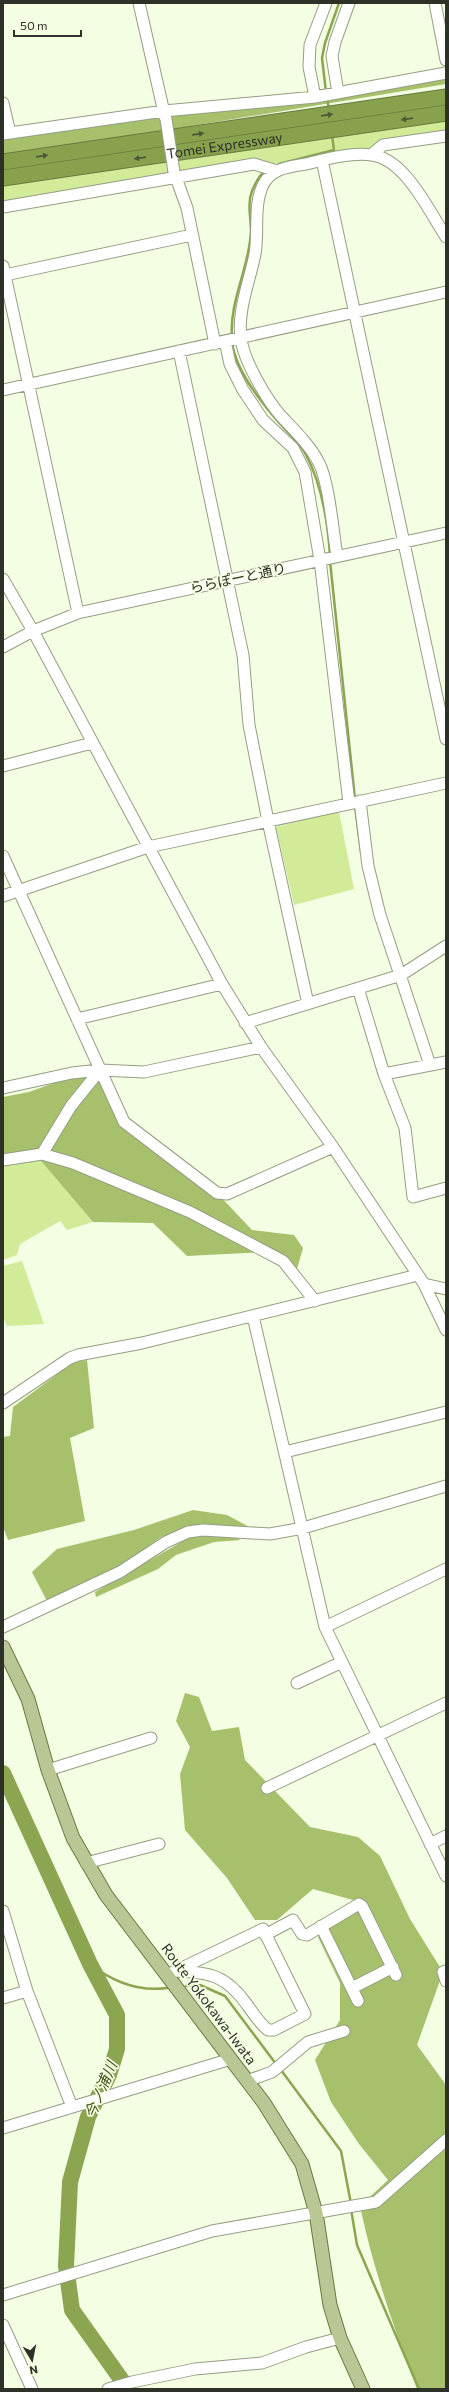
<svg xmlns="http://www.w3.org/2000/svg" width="449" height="2392" font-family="Commissioner,'Noto Sans JP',sans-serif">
<rect width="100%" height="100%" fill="#f4fee2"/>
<!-- green -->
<path fill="#d1eb99" d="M 446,117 L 446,132 L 383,145 L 371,155 L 316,161 L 218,167 L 3,208 L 3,186 Z
M 339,811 L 354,889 L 294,905 L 276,827 Z
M 36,1155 L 93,1222 L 67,1230 L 60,1221 L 20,1244 L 17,1255 L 3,1260 L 3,1160 Z
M 22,1261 L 44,1324 L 7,1326 L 3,1317 L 3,1266 Z"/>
<!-- forest -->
<path fill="#a6c06c" d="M 446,73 L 446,84 L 3,157 L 3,131 Z
M 104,1065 L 124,1122 L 217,1193 L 252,1230 L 294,1235 L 303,1248 L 297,1269 L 265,1252 L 187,1256 L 153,1223 L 93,1222 L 36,1155 L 3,1160 L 3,1097 L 29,1092 Z
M 87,1360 L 94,1428 L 70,1438 L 85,1521 L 8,1540 L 3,1527 L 3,1437 L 10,1436 L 13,1407 L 74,1362 Z
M 193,1510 L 227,1515 L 253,1529 L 199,1526 L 161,1537 L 117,1569 L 47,1601 L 32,1572 L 57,1549 L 134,1530 Z
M 195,1534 L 231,1536 L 241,1540 L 214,1542 L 176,1555 L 158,1569 L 96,1597 L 95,1592 Z
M 185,1693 L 199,1697 L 212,1731 L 239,1727 L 245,1760 L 310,1827 L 358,1837 L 380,1856 L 410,1919 L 443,1972 L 417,2045 L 446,2085 L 446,2389 L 417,2389 C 394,2329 373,2268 360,2206 L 388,2180 L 359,2144 L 331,2102 L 315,2060 L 340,2020 L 340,1983 L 318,1937 L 340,1914 L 364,1903 L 313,1889 L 277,1920 L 255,1920 L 227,1878 L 185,1830 L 180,1774 L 190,1747 L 176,1721 Z"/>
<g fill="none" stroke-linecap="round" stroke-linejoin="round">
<!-- stream -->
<path stroke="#8ca551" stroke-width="2.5" d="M 326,92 L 322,58 L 325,43 L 339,3
M 327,97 L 329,110
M 279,164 L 334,150 L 332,135
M 232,337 C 229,301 250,266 251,231 C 251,217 247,204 252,191 C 255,184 259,175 265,171
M 232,342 C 235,371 264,406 283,427 C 290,435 300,443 305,453 C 321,482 328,523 330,556
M 330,561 L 355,799
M 355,806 L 361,852
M 90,1964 C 113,1982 138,1992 167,1988
M 186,1986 L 200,1985 L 225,1996 L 276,2064
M 281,2070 L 341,2151 L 351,2204
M 351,2209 L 357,2245 L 419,2389"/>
<!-- river -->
<path stroke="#8ca551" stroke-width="16" d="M 3,1773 L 90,1964 L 117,2015 L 117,2049 L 109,2075 L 88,2117 L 70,2182 L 66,2266 L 72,2310 L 128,2389"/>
<!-- minor casing -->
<g stroke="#959e84" stroke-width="13">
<path id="minor" d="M 139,3 L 165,117
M 435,3 L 446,60
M 338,93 L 332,56 L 335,42 L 349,3
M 315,97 L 309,67 L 310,45 L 326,3
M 3,103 L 10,133
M 3,134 L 164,111 L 315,97 L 446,73
M 371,155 L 383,145 L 446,136
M 322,160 L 446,739
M 174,172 L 187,208 L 215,344
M 3,207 L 254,164 L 277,171
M 3,266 L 78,613
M 5,275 L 192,235
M 225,341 L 230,364 L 243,390 L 263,420 L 293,448 L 305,472 L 320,560 L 349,803
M 179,351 L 243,655 L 249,725 L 268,821 L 308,1004
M 3,390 L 446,292
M 337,556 C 333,532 329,482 319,463 C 310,445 295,431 281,416 C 267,400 243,360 241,338 C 237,311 250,280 255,254 C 259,232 253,206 263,185 C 271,168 289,167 306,164 C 326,159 351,152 372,155 C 405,159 429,211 446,237
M 3,579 L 33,631 L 222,984 L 261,1047 L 333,1147 L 424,1284 L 446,1330
M 3,647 L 33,631 L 78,613 L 446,533
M 3,766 L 92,743
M 360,801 L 368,866 L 380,915 L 430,1065
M 3,856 L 124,1122 L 217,1193 L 227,1194 L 333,1147
M 3,896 L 148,847 L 446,783
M 358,988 L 384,1074 L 446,1062
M 77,1019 L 222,984
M 245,1023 L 401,975 L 446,946
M 384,1074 L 405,1128 L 413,1197 L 446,1188
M 3,1088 L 72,1073 L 100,1070 L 144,1072 L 261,1047
M 42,1154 L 71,1106 L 100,1070
M 3,1160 L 42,1154 L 73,1163 L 190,1212 L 283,1261 L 315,1301
M 424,1284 L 446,1289
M 253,1316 L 325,1627 L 446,1876
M 3,1403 L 70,1358 L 78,1355 L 142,1343 L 418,1275
M 285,1452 L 446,1412
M 3,1627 L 120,1572 L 166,1542 L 188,1532 L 203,1530 L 270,1534 L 303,1528 L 446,1486
M 325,1627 L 446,1569
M 297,1683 L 342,1662
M 48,1770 L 151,1738
M 267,1788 L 446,1703
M 430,1844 L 446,1836
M 86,1863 L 159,1844
M 3,1911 L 27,1991 L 72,2107
M 321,1926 L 358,2001
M 265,1935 L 293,1920 L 302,1934 L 307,1935 L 359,1904 L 362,1906 L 396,1975
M 446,1971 L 443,1972 L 446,1981
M 167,1975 L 263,1929 L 305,2014 L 274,2030 L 268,2030 C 260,2024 254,2014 248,2006 C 227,1976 211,1972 176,1971
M 352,1988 L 393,1967
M 3,1998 L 27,1991
M 247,2081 L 272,2072 L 308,2042 L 344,2031
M 3,2128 L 231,2059
M 3,2295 L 212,2231 L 376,2202 L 446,2140
M 3,2325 L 32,2389
M 108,2389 L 132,2382 L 195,2369 L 262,2363 L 306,2347 L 340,2338"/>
</g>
<!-- major casing -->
<g stroke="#687a40" stroke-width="15">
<path id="major" d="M 3,1647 L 28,1699 L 48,1770 L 73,1838 L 106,1895 L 264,2103 L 302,2164 L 316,2213 L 330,2305 L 340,2338 L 363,2389"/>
</g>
<!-- highway casing -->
<g stroke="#687a40" stroke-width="17">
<g id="highway">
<path d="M 3,162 L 446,97"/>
<path id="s1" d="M 3,178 L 446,113"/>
</g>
</g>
<!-- minor -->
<use href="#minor" stroke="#fff" stroke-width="11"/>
<!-- major -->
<use href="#major" stroke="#b8c794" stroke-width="13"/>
<!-- highway -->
<use href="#highway" stroke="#88a14d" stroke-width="15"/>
<!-- minor-bridge casing -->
<g stroke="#959e84" stroke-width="13" stroke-linecap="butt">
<path id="minor-bridge" d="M 166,119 L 174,172"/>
</g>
<!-- minor-bridge -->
<use href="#minor-bridge" stroke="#fff" stroke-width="11"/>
</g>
<!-- one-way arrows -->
<defs><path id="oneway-solid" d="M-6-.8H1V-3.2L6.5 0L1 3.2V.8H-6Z"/></defs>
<g fill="#4e5834">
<use href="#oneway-solid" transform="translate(327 115) rotate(-8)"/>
<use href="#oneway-solid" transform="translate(407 119) rotate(172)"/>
<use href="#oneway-solid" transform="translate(198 134) rotate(-8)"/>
<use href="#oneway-solid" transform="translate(42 156) rotate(-8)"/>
<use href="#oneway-solid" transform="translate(140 158) rotate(172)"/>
</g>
<g text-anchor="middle" stroke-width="3.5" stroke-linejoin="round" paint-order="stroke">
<!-- street labels -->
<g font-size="14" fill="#2e3127" stroke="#f4fee2">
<text dy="5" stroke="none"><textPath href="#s1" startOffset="224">Tomei Expressway</textPath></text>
<text transform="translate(238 578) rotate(-12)" y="5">ららぽーと通り</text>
<text transform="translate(209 2004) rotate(53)" y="5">Route Yokokawa-Iwata</text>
</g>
<!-- water labels -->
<g font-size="15" font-style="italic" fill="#46561a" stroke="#f4fee2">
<text transform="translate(101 2090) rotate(-67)" y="5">今ノ浦川</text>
</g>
</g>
<!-- border -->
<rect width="449" height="2392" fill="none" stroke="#2e3127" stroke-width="8"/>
<!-- north arrow -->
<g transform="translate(32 2360) rotate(170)" stroke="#f4fee2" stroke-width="3" paint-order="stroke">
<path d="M0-3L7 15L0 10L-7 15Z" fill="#2e3127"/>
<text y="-6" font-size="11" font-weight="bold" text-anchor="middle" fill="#2e3127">N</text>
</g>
<!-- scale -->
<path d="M14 30v6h67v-6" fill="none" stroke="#2e3127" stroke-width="2"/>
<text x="20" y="30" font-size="12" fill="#2e3127" stroke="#f4fee2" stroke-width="3" paint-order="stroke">50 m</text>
</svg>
